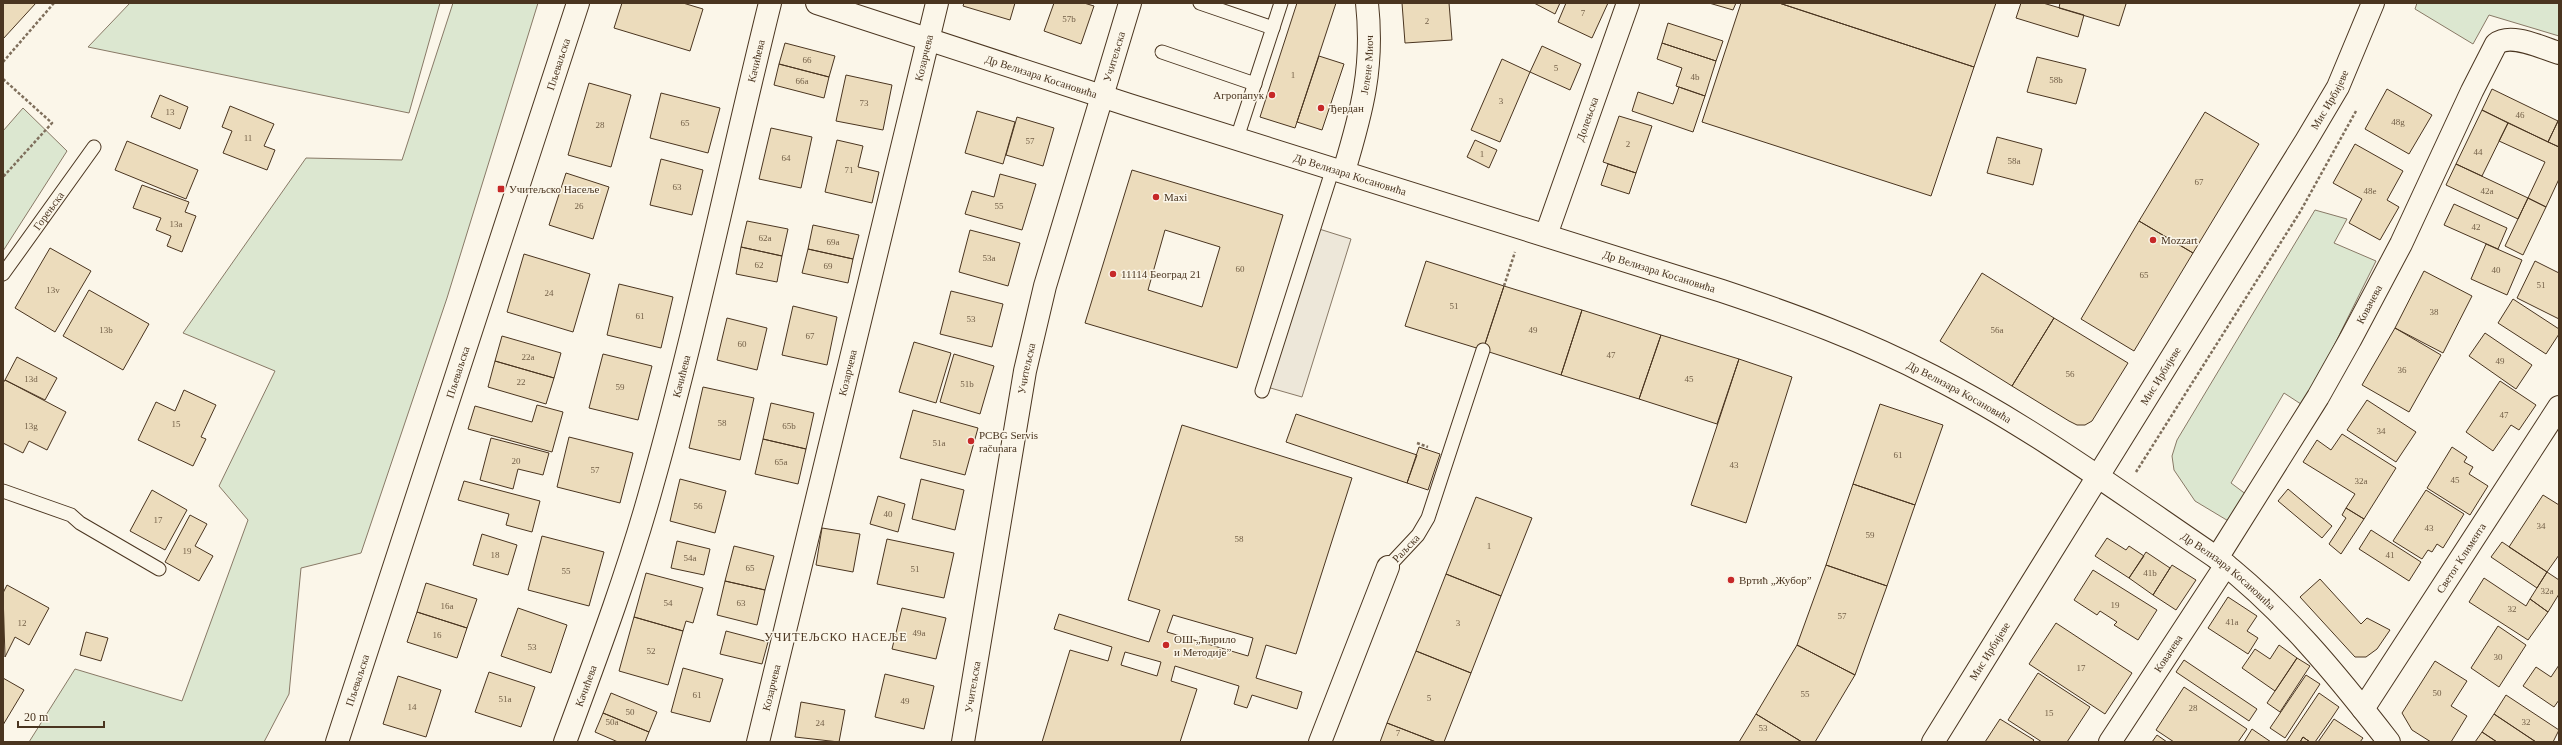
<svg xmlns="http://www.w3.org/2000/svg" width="2562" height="745" font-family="Georgia,serif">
<rect width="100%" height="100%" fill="#fbf6e9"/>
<!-- green -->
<path fill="#dce7d0" stroke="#887966" d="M 130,3 L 440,3 L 409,113 L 88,47 Z
M 453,3 L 538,3 L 447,298 L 361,553 L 301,568 L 289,694 L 264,742 L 29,742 L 75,669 L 182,701 L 248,520 L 219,486 L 275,371 L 183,333 L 306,158 L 402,160 Z
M 2417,3 L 2559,3 L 2559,36 L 2489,15 L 2473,44 L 2415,9 Z
M 23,108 L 67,151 L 3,251 L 3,131 Z
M 2315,210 L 2347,219 L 2334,243 L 2376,261 L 2304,406 L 2284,393 L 2231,483 L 2247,495 L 2230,522 L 2195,501 L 2174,470 L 2172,456 L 2177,440 Z"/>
<!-- parking -->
<path fill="#ede7d9" stroke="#887966" d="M 1316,228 L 1351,239 L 1302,397 L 1267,387 Z"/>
<!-- building -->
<path fill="#ecdcbc" stroke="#4a3520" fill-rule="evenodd" d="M 3,3 L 36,3 L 3,39 Z
M 622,3 L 683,3 L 703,9 L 690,51 L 614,28 Z
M 964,3 L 1015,3 L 1010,20 L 963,6 Z
M 1054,3 L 1084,3 L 1094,6 L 1081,44 L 1044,31 Z
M 1297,3 L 1336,3 L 1295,128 L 1260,117 Z
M 1402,3 L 1449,3 L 1452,40 L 1405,43 Z
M 1534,3 L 1560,3 L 1555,14 Z
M 1566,3 L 1608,3 L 1592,38 L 1558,22 Z
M 1709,3 L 1736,3 L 1733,10 Z
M 1741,3 L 1779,3 L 1974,67 L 1931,196 L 1702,122 Z
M 1779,3 L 1996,3 L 1974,67 Z
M 2021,3 L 2043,3 L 2084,15 L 2078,37 L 2016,18 Z
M 2060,3 L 2124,3 L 2126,4 L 2119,26 L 2059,8 Z
M 1668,23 L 1723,41 L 1716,61 L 1662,43 Z
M 785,43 L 835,56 L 829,77 L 779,64 Z
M 1662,43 L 1716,61 L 1705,96 L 1676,86 L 1682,68 L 1657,59 Z
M 1542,46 L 1581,64 L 1570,90 L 1530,72 Z
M 1319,56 L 1344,64 L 1322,130 L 1297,122 Z
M 2037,57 L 2086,69 L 2076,104 L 2027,92 Z
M 1502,59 L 1530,72 L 1500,142 L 1471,130 Z
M 779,64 L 829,77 L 824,98 L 774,85 Z
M 846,75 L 892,85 L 883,130 L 836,121 Z
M 589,83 L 631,95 L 611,167 L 568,155 Z
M 1679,87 L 1705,96 L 1693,132 L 1632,111 L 1638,92 L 1673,104 Z
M 2387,89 L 2432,115 L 2409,154 L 2365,129 Z
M 2492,89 L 2558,121 L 2548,142 L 2482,110 Z
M 661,93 L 720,108 L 708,153 L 650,138 Z
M 160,95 L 188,107 L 180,129 L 151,117 Z
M 230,106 L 274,124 L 264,146 L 275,150 L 267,170 L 223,153 L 232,131 L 222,127 Z
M 2482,110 L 2508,123 L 2482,176 L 2456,164 Z
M 977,111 L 1015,122 L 1003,164 L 965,153 Z
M 2205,112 L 2259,144 L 2193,253 L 2139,221 Z
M 1619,116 L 1652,126 L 1636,173 L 1603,162 Z
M 1017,117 L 1054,128 L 1043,166 L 1006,155 Z
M 2559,119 L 2559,147 L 2548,142 Z
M 2508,123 L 2559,147 L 2559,179 L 2546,207 L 2528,198 L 2545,162 L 2499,141 Z
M 771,128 L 812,137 L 801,188 L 759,179 Z
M 1997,137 L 2042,149 L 2033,185 L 1987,173 Z
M 837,140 L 863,146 L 858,167 L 879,172 L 872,203 L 825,192 Z
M 1475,140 L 1497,150 L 1489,168 L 1467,157 Z
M 127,141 L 198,170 L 186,199 L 115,170 Z
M 2355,144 L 2403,171 L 2387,200 L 2399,207 L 2380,240 L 2349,223 L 2362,199 L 2333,183 Z
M 661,159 L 703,170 L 692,215 L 650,205 Z
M 1608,164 L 1636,173 L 1629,194 L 1601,185 Z
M 2456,164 L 2528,198 L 2518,219 L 2446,185 Z
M 1132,170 L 1283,215 L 1237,368 L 1085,323 ZM 1165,230 L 1220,247 L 1202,307 L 1148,290 Z
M 566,173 L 609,187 L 593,239 L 549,225 Z
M 1000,174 L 1036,184 L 1022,230 L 965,214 L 972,191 L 994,197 Z
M 142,185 L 189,202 L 185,212 L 196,216 L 182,252 L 167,246 L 171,236 L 156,230 L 161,218 L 133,208 Z
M 2528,198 L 2546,207 L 2523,255 L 2505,246 Z
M 2454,204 L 2507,228 L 2498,249 L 2444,225 Z
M 747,221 L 788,229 L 782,256 L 741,247 Z
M 2139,221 L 2193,253 L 2134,351 L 2081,319 Z
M 813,225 L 859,235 L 853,259 L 808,249 Z
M 970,230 L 1020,243 L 1008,286 L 959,272 Z
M 2486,244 L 2522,260 L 2507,295 L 2471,279 Z
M 741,247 L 782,256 L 777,282 L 736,274 Z
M 50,248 L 91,271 L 55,332 L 15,308 Z
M 808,249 L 853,259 L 848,283 L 802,273 Z
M 524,254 L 590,274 L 573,332 L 507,312 Z
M 1426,261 L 1504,286 L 1483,350 L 1405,326 Z
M 2535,261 L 2559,273 L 2559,319 L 2517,298 Z
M 2424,271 L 2472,296 L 2443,353 L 2395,328 Z
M 1982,273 L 2054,318 L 2012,386 L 1940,341 Z
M 619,284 L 673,297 L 661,348 L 607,335 Z
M 1504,286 L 1582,310 L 1561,375 L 1483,350 Z
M 89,290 L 149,324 L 123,370 L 63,336 Z
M 951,291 L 1003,304 L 992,347 L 940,334 Z
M 2513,299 L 2559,329 L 2559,334 L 2546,354 L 2498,323 Z
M 793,306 L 837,317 L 827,365 L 782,355 Z
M 1582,310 L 1661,335 L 1639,399 L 1561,375 Z
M 727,318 L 767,328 L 757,370 L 717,360 Z
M 2054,318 L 2128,363 L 2092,421 L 2085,425 L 2077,425 L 2069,421 L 2012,386 Z
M 2395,328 L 2441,355 L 2409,412 L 2362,385 Z
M 2485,333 L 2532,365 L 2516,389 L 2469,356 Z
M 1661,335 L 1739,359 L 1717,424 L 1639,399 Z
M 502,336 L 561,353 L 554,378 L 495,361 Z
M 914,342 L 951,353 L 936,403 L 899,392 Z
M 603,354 L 652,366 L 638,420 L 589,408 Z
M 954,354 L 994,366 L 980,414 L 940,402 Z
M 17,357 L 57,378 L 45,400 L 5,380 Z
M 1739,359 L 1792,377 L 1746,523 L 1691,505 Z
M 495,361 L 554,378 L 546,404 L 488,387 Z
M 5,380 L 66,412 L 47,450 L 29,441 L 23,453 L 3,443 L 3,383 Z
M 2500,381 L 2536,405 L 2519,430 L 2511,425 L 2493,451 L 2466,432 Z
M 703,387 L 754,398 L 740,460 L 689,448 Z
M 184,390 L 216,405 L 201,437 L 206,439 L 193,466 L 138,440 L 156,402 L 175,411 Z
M 2367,400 L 2416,432 L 2396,462 L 2347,430 Z
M 771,403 L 814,413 L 806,449 L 763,439 Z
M 1880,404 L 1943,425 L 1915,505 L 1853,484 Z
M 537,405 L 563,412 L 552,452 L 468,429 L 475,406 L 532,422 Z
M 913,410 L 978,428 L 965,475 L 900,458 Z
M 1296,414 L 1417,455 L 1407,483 L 1286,442 Z
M 1182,425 L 1352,478 L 1296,654 L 1266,645 L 1256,678 L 1302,692 L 1297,709 L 1252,695 L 1247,708 L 1234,704 L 1239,686 L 1175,666 L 1171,681 L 1197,689 L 1180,742 L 1042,742 L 1070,650 L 1108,661 L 1112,647 L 1054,629 L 1059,614 L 1149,642 L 1160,610 L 1128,600 ZM 1173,615 L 1253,638 L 1248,656 L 1167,632 ZM 1125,652 L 1161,662 L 1157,676 L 1121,665 Z
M 2342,434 L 2396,468 L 2364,519 L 2346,508 L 2355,494 L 2303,462 L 2317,440 L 2331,450 Z
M 569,437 L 633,453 L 620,503 L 557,487 Z
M 491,438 L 549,453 L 543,475 L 518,469 L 513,489 L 480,480 Z
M 763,439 L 806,449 L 798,484 L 755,474 Z
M 1419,447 L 1440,454 L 1428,490 L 1407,483 Z
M 2452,447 L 2467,457 L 2464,462 L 2473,467 L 2469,474 L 2488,486 L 2470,515 L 2427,488 Z
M 680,479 L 726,491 L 715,533 L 670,521 Z
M 921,479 L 964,490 L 955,530 L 912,519 Z
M 464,481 L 540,501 L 532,532 L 506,525 L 509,514 L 458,500 Z
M 1853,484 L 1915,505 L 1887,586 L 1826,565 Z
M 2288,489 L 2332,526 L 2322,538 L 2278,501 Z
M 152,490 L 187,510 L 165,550 L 130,531 Z
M 2426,490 L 2464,514 L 2443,548 L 2437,544 L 2432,552 L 2428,550 L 2422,559 L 2393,541 Z
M 2543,495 L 2559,505 L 2559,555 L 2547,572 L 2509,547 Z
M 878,496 L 905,504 L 898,532 L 870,524 Z
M 1476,497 L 1532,518 L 1501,596 L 1446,574 Z
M 2346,508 L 2364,519 L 2341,554 L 2329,544 L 2346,518 L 2342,515 Z
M 190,515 L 207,524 L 195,546 L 213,556 L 199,581 L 165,562 Z
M 822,528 L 860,534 L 853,572 L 816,565 Z
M 2371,530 L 2421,562 L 2409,581 L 2359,549 Z
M 482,534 L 517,545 L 508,575 L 473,565 Z
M 542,536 L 604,552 L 589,606 L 528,590 Z
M 2107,538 L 2126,550 L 2129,546 L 2144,556 L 2129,578 L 2095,556 Z
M 887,539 L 954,553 L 944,598 L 877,584 Z
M 677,541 L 710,549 L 704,575 L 671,568 Z
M 2502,542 L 2547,572 L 2537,588 L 2491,557 Z
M 734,546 L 774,556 L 765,590 L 725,581 Z
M 2146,552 L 2170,568 L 2153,595 L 2129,578 Z
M 1826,565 L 1887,586 L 1855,675 L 1797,645 Z
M 2172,565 L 2196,580 L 2176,610 L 2153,595 Z
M 2093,570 L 2157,610 L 2138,640 L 2114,625 L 2117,622 L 2100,611 L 2097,615 L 2074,600 Z
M 2547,572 L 2559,580 L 2559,594 L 2548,612 L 2530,599 Z
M 646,573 L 703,588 L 693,623 L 686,621 L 683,631 L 634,617 Z
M 1446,574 L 1501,596 L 1471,673 L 1416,651 Z
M 2484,578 L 2526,606 L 2530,599 L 2548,612 L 2528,640 L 2469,602 Z
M 2320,579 L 2361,624 L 2367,618 L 2390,630 L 2377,649 L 2366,657 L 2355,657 L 2300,597 Z
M 725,581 L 765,590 L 757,625 L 717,615 Z
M 426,583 L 477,599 L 467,628 L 417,612 Z
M 7,585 L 49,608 L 29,645 L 15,637 L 5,657 L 3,593 Z
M 2228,597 L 2257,616 L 2247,631 L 2258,638 L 2248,654 L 2208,628 Z
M 518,608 L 567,625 L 551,673 L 501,656 Z
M 902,608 L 946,618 L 936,659 L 892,649 Z
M 417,612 L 467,628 L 457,658 L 407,642 Z
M 634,617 L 683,631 L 668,685 L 619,671 Z
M 2056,623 L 2132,673 L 2105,714 L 2029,664 Z
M 2498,626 L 2526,645 L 2499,687 L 2471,668 Z
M 726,631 L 768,642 L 762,664 L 720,654 Z
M 86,632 L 108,638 L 101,661 L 80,655 Z
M 1797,645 L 1855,675 L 1815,742 L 1802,742 L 1756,714 Z
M 2279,645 L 2297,658 L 2275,691 L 2242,668 L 2255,649 L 2270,659 Z
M 1416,651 L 1471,673 L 1444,742 L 1436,742 L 1387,723 Z
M 2297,658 L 2310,666 L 2280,712 L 2267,703 Z
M 2184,660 L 2257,709 L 2249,721 L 2176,672 Z
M 2435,661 L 2467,681 L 2451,706 L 2467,716 L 2451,742 L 2431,742 L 2412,730 L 2402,713 Z
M 2559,665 L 2559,700 L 2554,707 L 2523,686 L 2536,667 L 2551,677 Z
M 683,668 L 723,679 L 710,722 L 671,712 Z
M 489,672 L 535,687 L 521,727 L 475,712 Z
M 2038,673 L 2090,707 L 2067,742 L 2042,742 L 2008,720 Z
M 885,674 L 934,686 L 924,729 L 875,717 Z
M 2306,675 L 2320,684 L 2285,738 L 2270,728 Z
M 398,676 L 441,690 L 426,737 L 383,724 Z
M 3,678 L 24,690 L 3,725 Z
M 2184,687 L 2247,729 L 2238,742 L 2174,742 L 2156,730 Z
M 611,693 L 657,712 L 649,732 L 603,713 Z
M 2319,693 L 2339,707 L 2331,719 L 2315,742 L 2310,742 L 2303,737 L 2300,742 L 2286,742 Z
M 2506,695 L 2559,730 L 2553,742 L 2536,742 L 2494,714 Z
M 801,702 L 845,710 L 839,742 L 795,737 Z
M 603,713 L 649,732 L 645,742 L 618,742 L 595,732 Z
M 1756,714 L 1802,742 L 1739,742 Z
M 2494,714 L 2536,742 L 2497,742 L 2482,732 Z
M 2000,719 L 2034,740 L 2032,742 L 1985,742 Z
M 2334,719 L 2363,738 L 2360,742 L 2318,742 Z
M 1387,723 L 1436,742 L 1380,742 Z
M 2252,729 L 2271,742 L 2244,742 Z
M 2482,732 L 2497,742 L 2475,742 Z
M 2157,735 L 2167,742 L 2152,742 Z
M 2303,737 L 2310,742 L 2300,742 Z"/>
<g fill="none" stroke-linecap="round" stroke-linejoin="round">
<!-- service casing -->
<g stroke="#4a3520" stroke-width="15">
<g id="service">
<path d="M 1200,3 L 1273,28"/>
<path d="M 1162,52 L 1255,84"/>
<path d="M 1237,138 L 1281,3"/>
<path id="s1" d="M 3,274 L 94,147"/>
<path d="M 1262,391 L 1333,168"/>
<path d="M 3,491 L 71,515 L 80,523 L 159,569"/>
<path id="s2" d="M 1388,567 L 1418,535 L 1428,518 L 1483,350"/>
</g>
</g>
<!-- minor casing -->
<g stroke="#4a3520" stroke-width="24">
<g id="minor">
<path id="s3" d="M 1344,171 C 1362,111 1374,67 1367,3"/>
<path id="s4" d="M 1546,235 L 1628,3"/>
<path id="s5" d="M 2217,558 L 2318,397 L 2350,340 L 2401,244 L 2472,91 L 2496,44 C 2511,32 2542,48 2559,53"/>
<path id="s6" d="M 2363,709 L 2559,407"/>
<path id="s7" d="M 565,742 C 596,658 628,573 652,486 C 697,327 730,164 770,3"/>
<path id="s8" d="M 758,742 L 937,3"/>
<path id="s9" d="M 963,742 L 1025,371 L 1045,286 L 1130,3"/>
<path d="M 1320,742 L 1388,567"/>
<path id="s10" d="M 2110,742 L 2226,565"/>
</g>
</g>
<!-- tertiary casing -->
<g stroke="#4a3520" stroke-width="24">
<g id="tertiary">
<path id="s11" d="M 817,3 L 1129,105 L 1722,291 C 1794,315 1865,341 1932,376 C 2032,427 2124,495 2217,558 C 2284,610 2337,675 2389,742"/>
<path id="s12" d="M 337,742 L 578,3"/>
<path id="s13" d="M 1933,742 L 2306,141 L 2338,87 L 2373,3"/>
</g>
</g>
<!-- path -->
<path stroke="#7f6f5c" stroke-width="2.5" stroke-dasharray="3 2" stroke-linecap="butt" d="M 3,62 L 54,3
M 3,79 L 52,123 L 3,177
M 1504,286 L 1515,252
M 1417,443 L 1428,447
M 2136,472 L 2300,212 L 2356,111"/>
<!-- service -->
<use href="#service" stroke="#fbf6e9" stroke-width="13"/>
<!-- minor -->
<use href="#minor" stroke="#fbf6e9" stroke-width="22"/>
<!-- tertiary -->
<use href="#tertiary" stroke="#fbf6e9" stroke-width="22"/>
</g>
<!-- markers -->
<g fill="#c62828" stroke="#fbf6e9" stroke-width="1.5">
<circle cx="1272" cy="95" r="4"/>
<circle cx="1321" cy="108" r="4"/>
<rect x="497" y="185" width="8" height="8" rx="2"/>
<circle cx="1156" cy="197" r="4"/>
<circle cx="2153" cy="240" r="4"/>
<circle cx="1113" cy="274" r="4"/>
<circle cx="971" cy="441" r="4"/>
<circle cx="1731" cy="580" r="4"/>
<circle cx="1166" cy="645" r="4"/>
</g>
<g text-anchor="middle" stroke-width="3" stroke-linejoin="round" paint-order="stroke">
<!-- number labels -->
<g font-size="9" fill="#725f47">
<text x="1583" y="16">7</text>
<text x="1069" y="22">57b</text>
<text x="1427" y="24">2</text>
<text x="807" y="63">66</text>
<text x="1556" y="71">5</text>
<text x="1293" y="78">1</text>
<text x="1695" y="80">4b</text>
<text x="2056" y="83">58b</text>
<text x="802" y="84">66a</text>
<text x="1501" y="104">3</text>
<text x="864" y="106">73</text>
<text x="170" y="115">13</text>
<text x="2520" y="118">46</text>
<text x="2398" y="125">48g</text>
<text x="685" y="126">65</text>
<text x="600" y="128">28</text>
<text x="248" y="141">11</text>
<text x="1030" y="144">57</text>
<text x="1628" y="147">2</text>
<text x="2478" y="155">44</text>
<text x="1482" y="157">1</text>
<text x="786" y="161">64</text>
<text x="2014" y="164">58a</text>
<text x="849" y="173">71</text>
<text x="2199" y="185">67</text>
<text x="677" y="190">63</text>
<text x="2370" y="194">48e</text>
<text x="2487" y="194">42a</text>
<text x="579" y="209">26</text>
<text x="999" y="209">55</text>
<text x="176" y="227">13a</text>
<text x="2476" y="230">42</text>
<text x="765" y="241">62a</text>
<text x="833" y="245">69a</text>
<text x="989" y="261">53a</text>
<text x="759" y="268">62</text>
<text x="828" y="269">69</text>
<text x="1240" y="272">60</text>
<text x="2496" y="273">40</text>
<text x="2144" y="278">65</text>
<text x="2541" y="288">51</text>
<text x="53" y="293">13v</text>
<text x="549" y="296">24</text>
<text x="1454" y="309">51</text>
<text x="2434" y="315">38</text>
<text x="640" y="319">61</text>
<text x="971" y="322">53</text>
<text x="106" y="333">13b</text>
<text x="1533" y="333">49</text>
<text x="1997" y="333">56a</text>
<text x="810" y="339">67</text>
<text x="742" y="347">60</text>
<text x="1611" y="358">47</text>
<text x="528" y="360">22a</text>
<text x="2500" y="364">49</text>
<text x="2402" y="373">36</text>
<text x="2070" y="377">56</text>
<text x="31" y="382">13d</text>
<text x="1689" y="382">45</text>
<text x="521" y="385">22</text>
<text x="967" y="387">51b</text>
<text x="620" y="390">59</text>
<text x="2504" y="418">47</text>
<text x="722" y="426">58</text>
<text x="176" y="427">15</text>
<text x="31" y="429">13g</text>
<text x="789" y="429">65b</text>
<text x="2381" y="434">34</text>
<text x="939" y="446">51a</text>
<text x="1898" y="458">61</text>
<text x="516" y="464">20</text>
<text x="781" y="465">65a</text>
<text x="1734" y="468">43</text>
<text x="595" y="473">57</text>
<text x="2455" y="483">45</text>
<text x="2361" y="484">32a</text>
<text x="698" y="509">56</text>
<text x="888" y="517">40</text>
<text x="158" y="523">17</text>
<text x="2541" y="529">34</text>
<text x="2429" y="531">43</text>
<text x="1870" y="538">59</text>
<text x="1239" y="542">58</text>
<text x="1489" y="549">1</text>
<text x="187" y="554">19</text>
<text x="495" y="558">18</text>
<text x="2390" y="558">41</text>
<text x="690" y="561">54a</text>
<text x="750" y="571">65</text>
<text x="915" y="572">51</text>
<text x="566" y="574">55</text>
<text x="2150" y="576">41b</text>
<text x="2547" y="594">32a</text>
<text x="668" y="606">54</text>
<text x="741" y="606">63</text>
<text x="2115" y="608">19</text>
<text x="447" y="609">16a</text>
<text x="2512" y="612">32</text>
<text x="1842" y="619">57</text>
<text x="2232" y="625">41a</text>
<text x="22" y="626">12</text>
<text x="1458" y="626">3</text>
<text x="919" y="636">49a</text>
<text x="437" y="638">16</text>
<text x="532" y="650">53</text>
<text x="651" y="654">52</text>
<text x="2498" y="660">30</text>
<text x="2081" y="671">17</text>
<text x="2437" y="696">50</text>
<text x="1805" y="697">55</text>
<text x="697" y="698">61</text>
<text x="1429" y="701">5</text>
<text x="505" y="702">51a</text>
<text x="905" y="704">49</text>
<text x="412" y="710">14</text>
<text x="2193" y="711">28</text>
<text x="630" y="715">50</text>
<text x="2049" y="716">15</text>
<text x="612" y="725">50a</text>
<text x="2526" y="725">32</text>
<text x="820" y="726">24</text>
<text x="1763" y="731">53</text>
<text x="1398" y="736">7</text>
</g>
<!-- street labels -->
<g font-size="11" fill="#4a3520" stroke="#fbf6e9">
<text dy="4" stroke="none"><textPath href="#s9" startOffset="703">Учитељска</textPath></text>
<text dy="4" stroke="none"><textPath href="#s8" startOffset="704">Козарчева</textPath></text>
<text dy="4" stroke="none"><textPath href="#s7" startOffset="708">Качићева</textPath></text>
<text dy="4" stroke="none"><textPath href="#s3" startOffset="109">Јелене Миоч</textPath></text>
<text dy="4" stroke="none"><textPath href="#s12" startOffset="713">Пљеваљска</textPath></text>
<text dy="4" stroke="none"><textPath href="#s11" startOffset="236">Др Велизара Косановића</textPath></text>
<text dy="4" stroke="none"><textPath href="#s13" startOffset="755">Мис Ирбијеве</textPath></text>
<text dy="4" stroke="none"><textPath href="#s4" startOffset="123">Долењска</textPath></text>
<text dy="4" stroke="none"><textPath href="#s11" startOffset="560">Др Велизара Косановића</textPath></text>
<text dy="4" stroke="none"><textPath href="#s1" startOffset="78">Горењска</textPath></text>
<text dy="4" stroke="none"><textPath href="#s11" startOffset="884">Др Велизара Косановића</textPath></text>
<text dy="4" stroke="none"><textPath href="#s5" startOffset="296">Ковачева</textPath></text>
<text dy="4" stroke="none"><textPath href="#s9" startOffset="379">Учитељска</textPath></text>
<text dy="4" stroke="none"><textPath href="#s12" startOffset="389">Пљеваљска</textPath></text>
<text dy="4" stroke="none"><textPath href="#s8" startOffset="380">Козарчева</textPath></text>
<text dy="4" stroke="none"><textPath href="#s7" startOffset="384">Качићева</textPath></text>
<text dy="4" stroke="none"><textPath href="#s13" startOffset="431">Мис Ирбијеве</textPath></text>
<text dy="4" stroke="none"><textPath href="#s11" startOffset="1208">Др Велизара Косановића</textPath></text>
<text dy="4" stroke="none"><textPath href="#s2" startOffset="26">Раљска</textPath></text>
<text dy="4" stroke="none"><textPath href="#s6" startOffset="180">Светог Климента</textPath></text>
<text dy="4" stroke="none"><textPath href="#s11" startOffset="1532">Др Велизара Косановића</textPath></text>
<text dy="4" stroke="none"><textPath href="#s13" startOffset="107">Мис Ирбијеве</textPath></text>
<text dy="4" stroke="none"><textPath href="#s10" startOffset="106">Ковачева</textPath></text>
<text dy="4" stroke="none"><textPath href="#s12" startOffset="65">Пљеваљска</textPath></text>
<text dy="4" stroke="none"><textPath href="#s7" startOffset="60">Качићева</textPath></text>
<text dy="4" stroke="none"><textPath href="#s8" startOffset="56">Козарчева</textPath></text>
<text dy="4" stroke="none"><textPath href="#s9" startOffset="56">Учитељска</textPath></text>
</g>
<!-- poi labels -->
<g font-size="11" fill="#4a3520" stroke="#fbf6e9" text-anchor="start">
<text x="1264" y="99" text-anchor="end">Агропапук</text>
<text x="1329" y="112">Ђердан</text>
<text x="509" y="193">Учитељско Насеље</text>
<text x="1164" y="201">Maxi</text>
<text x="2161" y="244">Mozzart</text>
<text x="1121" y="278">11114 Београд 21</text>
<text x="979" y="439">PCBG Servis<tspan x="979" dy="13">računara</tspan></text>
<text x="1739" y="584">Вртић „Жубор”</text>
<text x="1174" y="643">ОШ „Ћирило<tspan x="1174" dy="13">и Методије”</tspan></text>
</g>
<!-- neighbourhood labels -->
<g font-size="12" letter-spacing="1" fill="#4a3520" stroke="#fbf6e9">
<text x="836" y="641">УЧИТЕЉСКО НАСЕЉЕ</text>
</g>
</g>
<!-- border -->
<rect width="2562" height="745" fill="none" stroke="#4a3520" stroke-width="8"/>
<!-- scale -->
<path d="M18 721v6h86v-6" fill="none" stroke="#4a3520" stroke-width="2"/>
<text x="24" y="721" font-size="12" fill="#4a3520" stroke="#fbf6e9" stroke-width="3" paint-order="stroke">20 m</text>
</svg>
